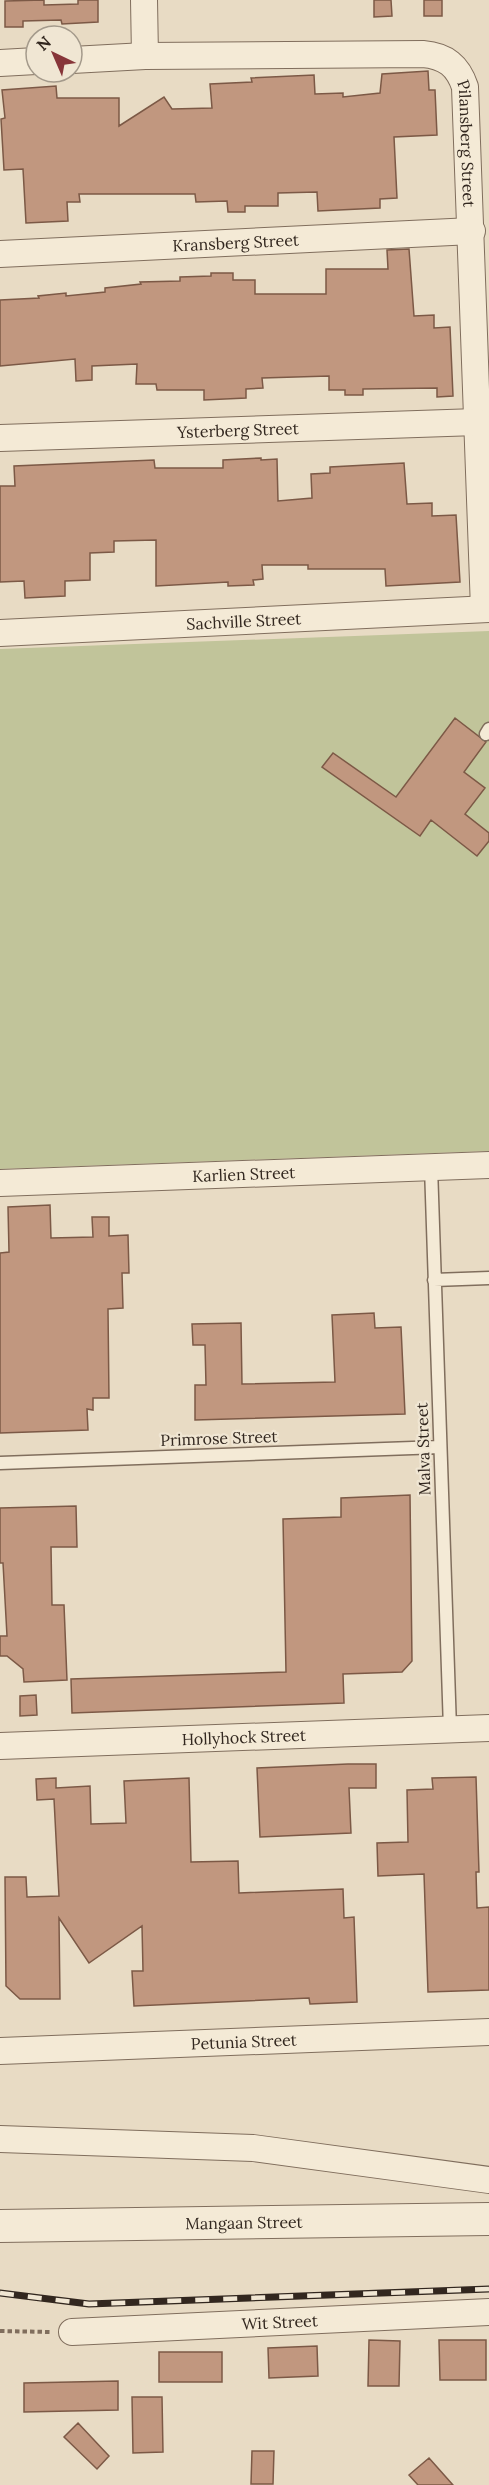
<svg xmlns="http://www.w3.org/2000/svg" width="489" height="2485" font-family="Lora,serif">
<rect width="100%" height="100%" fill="#e8dbc4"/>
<!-- green -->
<path fill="#c1c49a" d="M 489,631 L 489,1151 L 0,1169 L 0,649 Z"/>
<!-- building -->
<path fill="#c1977f" stroke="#7c5946" stroke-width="1.5" d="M 44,0 L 44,5 L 78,4 L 78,0 L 98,0 L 98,22 L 62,24 L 61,20 L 23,21 L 23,27 L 5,27 L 5,1 Z
M 374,0 L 391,0 L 392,16 L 374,17 Z
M 424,0 L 442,0 L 442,16 L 424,16 Z
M 428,71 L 429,90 L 435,90 L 437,135 L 394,137 L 397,198 L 380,199 L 380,208 L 318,211 L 317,192 L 278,193 L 278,206 L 245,206 L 245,212 L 228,212 L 227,201 L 196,202 L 195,194 L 79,194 L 80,202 L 67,202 L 68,221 L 26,223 L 23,169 L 4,170 L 1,119 L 5,118 L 2,90 L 56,86 L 57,98 L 119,98 L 119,126 L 164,97 L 172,109 L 212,108 L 210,84 L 252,82 L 251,78 L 314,75 L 315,94 L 343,93 L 343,97 L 380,93 L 382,74 Z
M 409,249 L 414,316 L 434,315 L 434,328 L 450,327 L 453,396 L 437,397 L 437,388 L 363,389 L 363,395 L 345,395 L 345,390 L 329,390 L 329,376 L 262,378 L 263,388 L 246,389 L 246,398 L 204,400 L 204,390 L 157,390 L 156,384 L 136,384 L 137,364 L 92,366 L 92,380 L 76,381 L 75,359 L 0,366 L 0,300 L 39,298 L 38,296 L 66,293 L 66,296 L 105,292 L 105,288 L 141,284 L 140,282 L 180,281 L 180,277 L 211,276 L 211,273 L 233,273 L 233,280 L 255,280 L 255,294 L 326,294 L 326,269 L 388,269 L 387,250 Z
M 261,458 L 261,460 L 277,459 L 278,501 L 312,498 L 311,474 L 330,473 L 330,467 L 404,463 L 407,504 L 432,503 L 432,516 L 456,515 L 460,582 L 386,586 L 385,569 L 308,569 L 308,565 L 262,565 L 263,579 L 253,580 L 254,585 L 228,586 L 228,582 L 156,586 L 156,540 L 114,541 L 114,552 L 90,553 L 90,580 L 65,581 L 65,596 L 25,598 L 24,581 L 0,582 L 0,486 L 15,486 L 14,466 L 154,460 L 155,468 L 223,468 L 223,460 Z
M 455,718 L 486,742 L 464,772 L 485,788 L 465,814 L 489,833 L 489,841 L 477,856 L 431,820 L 420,836 L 322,767 L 333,753 L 396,797 Z
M 50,1205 L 51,1238 L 93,1237 L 92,1217 L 109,1217 L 109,1236 L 128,1235 L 129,1273 L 122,1273 L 123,1308 L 108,1309 L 109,1398 L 93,1398 L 93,1410 L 87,1409 L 88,1430 L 0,1433 L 0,1253 L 9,1252 L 8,1207 Z
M 374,1313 L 375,1328 L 401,1327 L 405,1414 L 195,1420 L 195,1385 L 206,1385 L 205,1345 L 193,1345 L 192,1324 L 241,1323 L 242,1384 L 335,1382 L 332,1315 Z
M 410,1495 L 412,1661 L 402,1672 L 343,1674 L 344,1703 L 72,1713 L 71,1679 L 286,1672 L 283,1519 L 341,1517 L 341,1498 Z
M 76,1506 L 77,1547 L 51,1547 L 52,1605 L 64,1605 L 67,1680 L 24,1682 L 23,1669 L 7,1656 L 0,1656 L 0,1636 L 7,1636 L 3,1563 L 0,1563 L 0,1508 Z
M 36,1695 L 37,1715 L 20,1716 L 20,1696 Z
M 348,1764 L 376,1764 L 376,1788 L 349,1788 L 351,1833 L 260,1837 L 257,1768 Z
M 476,1777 L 479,1872 L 476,1872 L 477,1908 L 489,1907 L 489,1990 L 428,1992 L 424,1874 L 378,1876 L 377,1843 L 408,1842 L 407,1790 L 433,1789 L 432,1778 Z
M 56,1778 L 56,1788 L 90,1786 L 91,1824 L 126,1823 L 124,1781 L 189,1778 L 191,1862 L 238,1861 L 239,1893 L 343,1889 L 344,1918 L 354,1917 L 357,2002 L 310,2004 L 309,1998 L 134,2006 L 132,1971 L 143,1971 L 142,1926 L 89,1963 L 59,1918 L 60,1999 L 20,1999 L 6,1986 L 5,1877 L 26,1877 L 27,1897 L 59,1896 L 54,1799 L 37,1800 L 36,1779 Z
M 369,2340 L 400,2341 L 399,2386 L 368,2386 Z
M 439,2340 L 486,2340 L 486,2380 L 440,2380 Z
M 317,2346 L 318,2376 L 269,2378 L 268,2348 Z
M 159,2352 L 222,2352 L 222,2382 L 159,2382 Z
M 118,2381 L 118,2410 L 24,2412 L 24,2383 Z
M 132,2397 L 162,2397 L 163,2452 L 133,2453 Z
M 78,2423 L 109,2456 L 97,2469 L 64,2437 Z
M 252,2451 L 274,2451 L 273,2484 L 251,2484 Z
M 429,2458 L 453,2485 L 418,2485 L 409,2475 Z"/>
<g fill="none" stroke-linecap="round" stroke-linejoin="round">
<!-- service casing -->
<g stroke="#806e5d" stroke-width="15">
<path id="service" d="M 486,734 L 489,729
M 431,1167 L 450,1729
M 434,1280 L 489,1278
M 0,1463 L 440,1447"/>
</g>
<!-- minor casing -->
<g stroke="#806e5d" stroke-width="28">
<g id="minor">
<path d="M 144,0 L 145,56"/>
<path id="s1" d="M 72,60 L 145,56 L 423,54 C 446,56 458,66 465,87 L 484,609"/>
<path d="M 0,63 L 36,61"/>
<path id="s2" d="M 0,254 L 472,231"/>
<path id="s3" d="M 0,438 L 477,422"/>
<path id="s4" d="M 0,633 L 489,609"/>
<path id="s5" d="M 0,1183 L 489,1165"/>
<path id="s6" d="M 0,1746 L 489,1728"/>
<path id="s7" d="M 0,2051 L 489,2032"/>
<path d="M 0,2139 L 253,2148 L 489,2180"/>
<path id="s8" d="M 72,2332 L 489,2312"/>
</g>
</g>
<!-- tertiary casing -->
<g stroke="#806e5d" stroke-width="34">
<g id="tertiary">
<path id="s9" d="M 0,2226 L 489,2219"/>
</g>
</g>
<!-- path -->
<path stroke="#806e5d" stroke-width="4" stroke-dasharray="4.5 3" stroke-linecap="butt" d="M 0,2331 L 50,2332"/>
<!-- service -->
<use href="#service" stroke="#f4ead6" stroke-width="12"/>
<!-- minor -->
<use href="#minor" stroke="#f4ead6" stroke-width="26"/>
<!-- tertiary -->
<use href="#tertiary" stroke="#f4ead6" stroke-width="32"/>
<!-- rail casing -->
<g stroke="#32271f" stroke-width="7">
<path id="rail" d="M 0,2293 L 89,2304 L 489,2289"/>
</g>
<!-- rail -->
<use href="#rail" stroke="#f0e6d3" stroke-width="4.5" stroke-dasharray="14" stroke-linecap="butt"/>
</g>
<g text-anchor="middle" stroke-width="4.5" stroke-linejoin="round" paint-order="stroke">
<!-- street labels -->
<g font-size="16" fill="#32271f" stroke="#f0e6d3">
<text dy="6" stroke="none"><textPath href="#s1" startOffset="465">Pilansberg Street</textPath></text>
<text dy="6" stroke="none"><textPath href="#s2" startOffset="236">Kransberg Street</textPath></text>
<text dy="6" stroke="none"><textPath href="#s3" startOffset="238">Ysterberg Street</textPath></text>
<text dy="6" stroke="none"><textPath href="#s4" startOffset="244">Sachville Street</textPath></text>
<text dy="6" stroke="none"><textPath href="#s5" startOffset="244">Karlien Street</textPath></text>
<text transform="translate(219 1438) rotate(-2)" y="6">Primrose Street</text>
<text transform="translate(423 1449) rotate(-92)" y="6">Malva Street</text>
<text dy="6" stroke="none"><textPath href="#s6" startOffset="244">Hollyhock Street</textPath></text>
<text dy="6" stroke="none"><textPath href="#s7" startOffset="244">Petunia Street</textPath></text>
<text dy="6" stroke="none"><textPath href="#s9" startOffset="244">Mangaan Street</textPath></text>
<text dy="6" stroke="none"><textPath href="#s8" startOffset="208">Wit Street</textPath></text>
</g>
</g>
<!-- north arrow -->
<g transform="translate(54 54) rotate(316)"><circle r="28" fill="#f0e6d3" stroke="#a49a8b" stroke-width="1.5"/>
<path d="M0-4.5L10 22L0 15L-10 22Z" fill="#873539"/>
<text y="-9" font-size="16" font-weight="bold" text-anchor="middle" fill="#32271f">N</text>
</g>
</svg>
